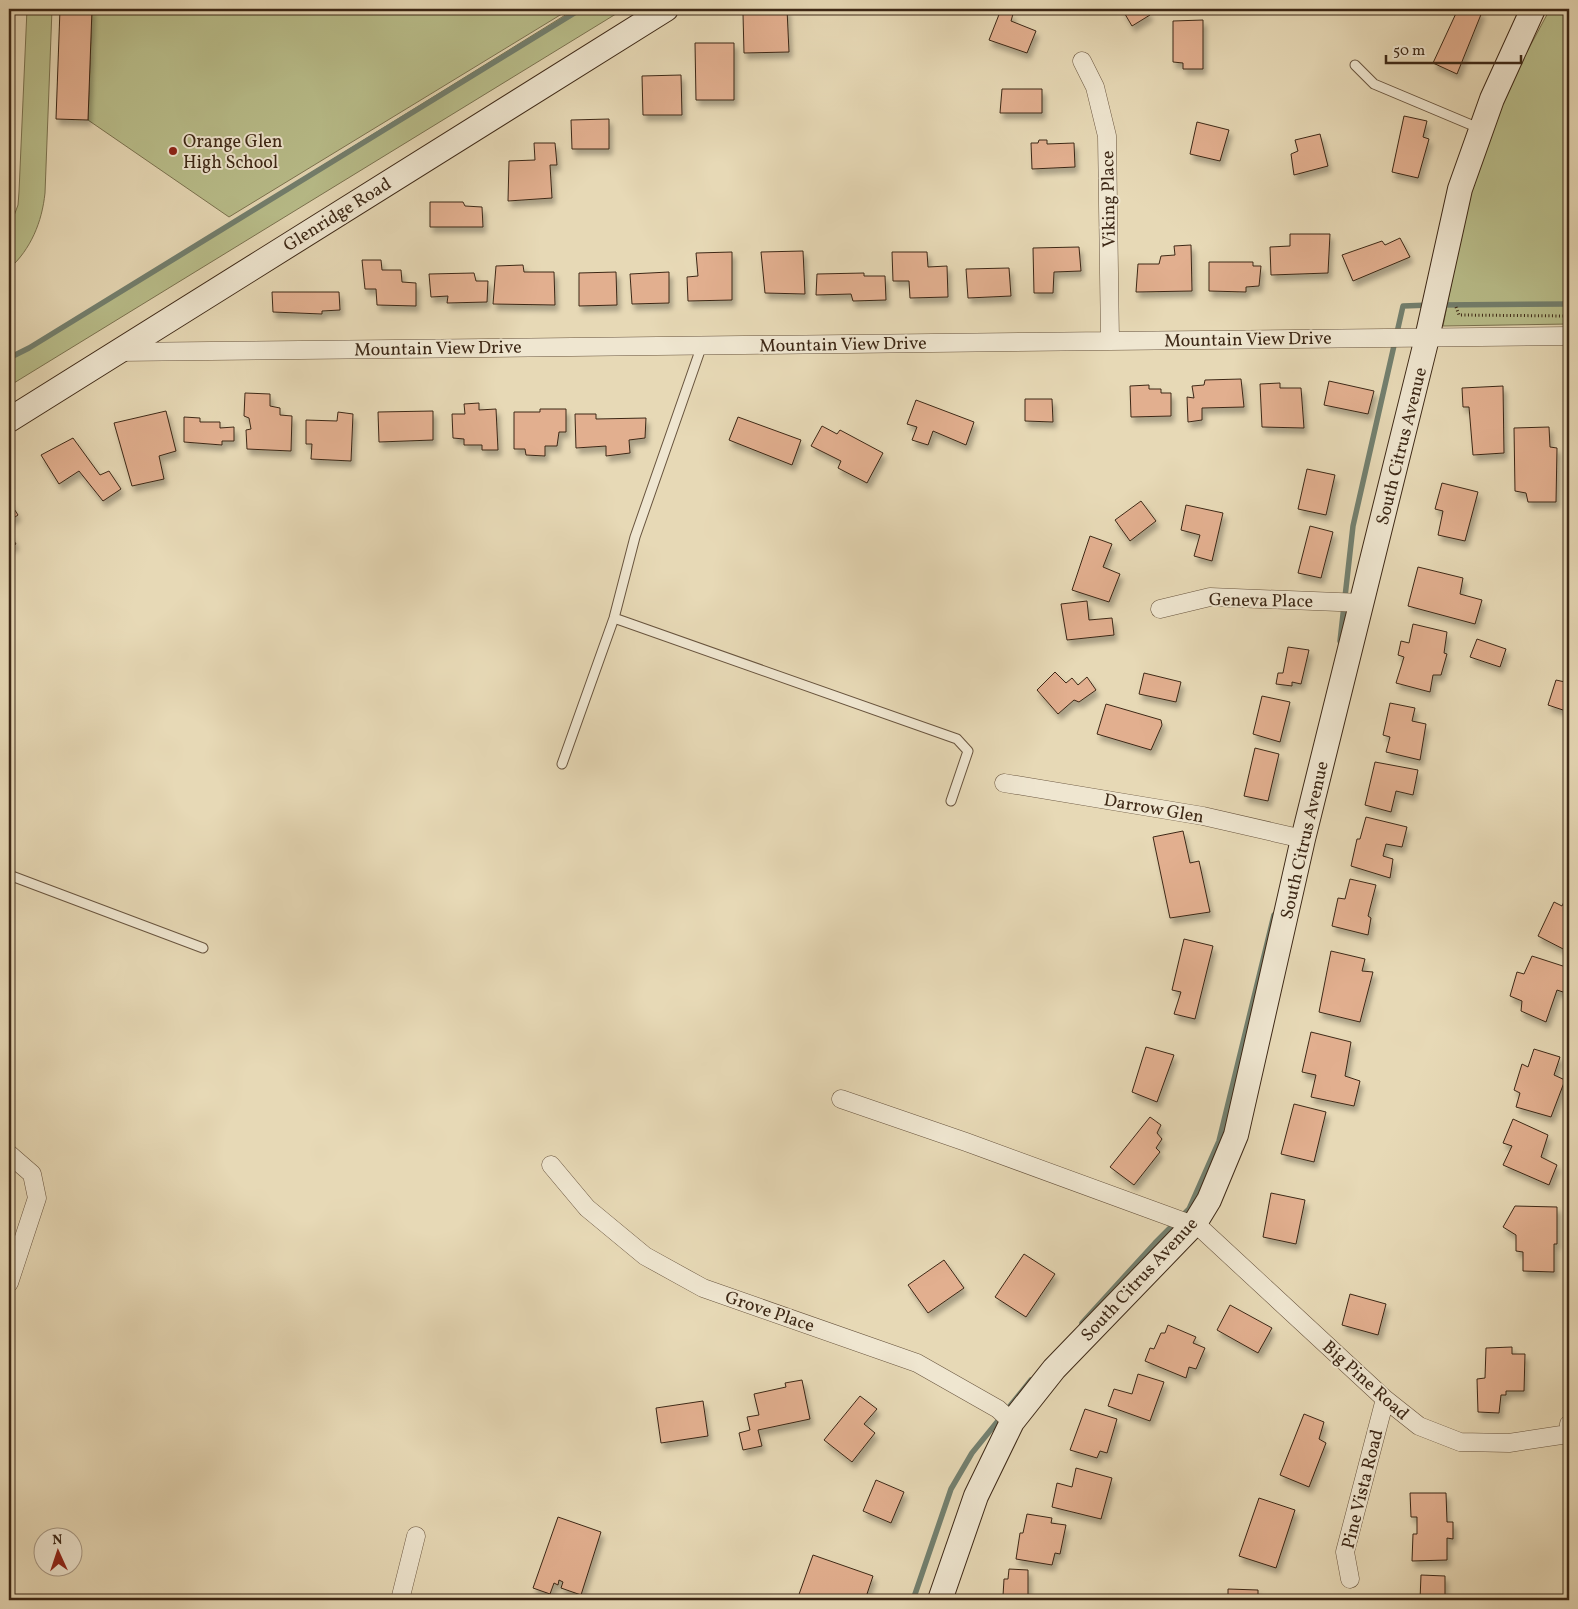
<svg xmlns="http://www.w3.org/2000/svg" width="1578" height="1609" font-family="Vollkorn,serif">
<defs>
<filter id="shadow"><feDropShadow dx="3" dy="5.5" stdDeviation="2.5" flood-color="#0004"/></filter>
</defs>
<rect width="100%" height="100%" fill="#e7d9b6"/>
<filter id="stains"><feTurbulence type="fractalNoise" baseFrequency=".004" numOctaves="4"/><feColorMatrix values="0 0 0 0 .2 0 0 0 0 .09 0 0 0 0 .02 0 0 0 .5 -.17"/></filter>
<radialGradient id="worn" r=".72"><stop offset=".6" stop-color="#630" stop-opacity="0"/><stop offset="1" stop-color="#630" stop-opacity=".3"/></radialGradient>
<!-- green -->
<path fill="#b9be8b" stroke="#7b7350" d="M 27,9 L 52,9 L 45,193 C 42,222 31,249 9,269 L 9,229 L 18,205 L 19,192 Z
M 92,9 L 570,9 L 229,217 L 88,120 Z
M 575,9 L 624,9 L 9,386 L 9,360 Z
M 1550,9 L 1569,9 L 1569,324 L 1443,326 L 1469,193 L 1500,102 Z"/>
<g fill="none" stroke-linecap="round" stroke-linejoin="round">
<!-- stream -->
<path stroke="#73806f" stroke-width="5.5" d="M 1439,305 L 1569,304
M 9,358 L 29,348 L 581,9
M 1340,641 L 1353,526 L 1403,306 L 1430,305
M 1082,1323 L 1155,1243 L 1189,1209 L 1219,1141 L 1274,915
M 913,1600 L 951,1489 L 972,1453 L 1031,1380"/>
</g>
<!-- building -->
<path fill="#e2af8f" stroke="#3d2816" filter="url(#shadow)" d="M 60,9 L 92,9 L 88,120 L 56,119 Z
M 764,9 L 787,9 L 789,52 L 744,53 L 743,14 L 764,13 Z
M 1122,9 L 1146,9 L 1150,15 L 1132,26 Z
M 1458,9 L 1474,9 L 1482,12 L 1457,74 L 1433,63 Z
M 1000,12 L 1013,14 L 1011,21 L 1036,31 L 1027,53 L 989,40 Z
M 1203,20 L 1203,69 L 1183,69 L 1183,63 L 1173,62 L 1173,21 Z
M 695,43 L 734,43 L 734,100 L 696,100 Z
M 681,75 L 682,115 L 643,115 L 642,76 Z
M 1002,89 L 1042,89 L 1042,113 L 1000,113 Z
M 1404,116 L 1427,121 L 1423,137 L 1429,139 L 1418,178 L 1392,172 Z
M 609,119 L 609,149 L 572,149 L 571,120 Z
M 1197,122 L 1229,130 L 1220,161 L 1190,154 Z
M 1320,134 L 1328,166 L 1294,175 L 1291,154 L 1298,151 L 1295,140 Z
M 1039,140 L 1047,140 L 1047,144 L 1074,143 L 1075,167 L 1032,169 L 1031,143 L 1038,143 Z
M 534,143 L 555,143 L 557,165 L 550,165 L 552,198 L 508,201 L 509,161 L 535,160 Z
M 430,202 L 463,202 L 465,206 L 482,207 L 483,227 L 430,227 Z
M 1290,234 L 1330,234 L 1328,273 L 1271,275 L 1270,247 L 1290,246 Z
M 1400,238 L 1410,257 L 1353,281 L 1342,255 L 1382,241 L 1385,245 Z
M 1191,245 L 1192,291 L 1136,292 L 1138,264 L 1159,264 L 1161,256 L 1175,255 L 1174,246 Z
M 1079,247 L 1081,271 L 1054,272 L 1053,293 L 1034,293 L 1033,248 Z
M 803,251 L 805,294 L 765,293 L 761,252 Z
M 732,252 L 732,300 L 688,301 L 687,277 L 698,276 L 696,253 Z
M 892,252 L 927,252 L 928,267 L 947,266 L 948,297 L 910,298 L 909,281 L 893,281 Z
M 362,260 L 381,260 L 382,270 L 401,270 L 402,282 L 416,283 L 416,306 L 377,305 L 376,289 L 365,289 Z
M 1209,262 L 1253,262 L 1253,266 L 1261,266 L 1259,286 L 1246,287 L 1246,292 L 1209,291 Z
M 523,265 L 524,272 L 554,272 L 555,305 L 493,304 L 496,266 Z
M 1009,268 L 1011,296 L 968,298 L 966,269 Z
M 616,272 L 617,305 L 579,306 L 579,273 Z
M 669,272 L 669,303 L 632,304 L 630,274 Z
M 474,273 L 476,281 L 488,281 L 487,302 L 447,303 L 448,296 L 431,297 L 429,274 Z
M 864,273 L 864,276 L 885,276 L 886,300 L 853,301 L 851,294 L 816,295 L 817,274 Z
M 272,292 L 339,292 L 340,310 L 322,311 L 322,314 L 273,312 Z
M 1241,379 L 1244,407 L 1202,408 L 1202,420 L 1188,422 L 1187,397 L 1194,398 L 1192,386 L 1204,385 L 1205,380 Z
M 1329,381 L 1374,391 L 1368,414 L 1324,405 Z
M 1280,383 L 1280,388 L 1301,388 L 1304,428 L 1262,427 L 1260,384 Z
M 1149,385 L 1149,389 L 1161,389 L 1161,393 L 1171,393 L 1171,416 L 1131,417 L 1130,386 Z
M 1503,386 L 1504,453 L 1473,455 L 1469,407 L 1463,407 L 1462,388 Z
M 245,393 L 270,394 L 270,406 L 280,408 L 280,415 L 292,416 L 291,451 L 247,449 L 246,430 L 251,429 L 249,418 L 244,416 Z
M 1025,399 L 1052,399 L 1053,422 L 1025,421 Z
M 916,400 L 974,422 L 966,445 L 933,431 L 928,445 L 912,440 L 917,427 L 907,424 Z
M 479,403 L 479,410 L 496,409 L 498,450 L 482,450 L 482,445 L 464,445 L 464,439 L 453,438 L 452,414 L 465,414 L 464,404 Z
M 540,409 L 566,409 L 566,432 L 559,432 L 557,446 L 545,446 L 545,456 L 526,455 L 525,449 L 514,449 L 514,412 L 540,412 Z
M 166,411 L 176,451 L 159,456 L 164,479 L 132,486 L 114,423 Z
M 433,411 L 433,440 L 379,442 L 378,412 Z
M 338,412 L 353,414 L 351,461 L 311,459 L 312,444 L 306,444 L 306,420 L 337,421 Z
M 575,414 L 596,414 L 596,419 L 646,418 L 645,438 L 629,440 L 630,453 L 606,456 L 606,446 L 576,448 Z
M 184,417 L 200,418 L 200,422 L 220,422 L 220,428 L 234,427 L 234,441 L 222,441 L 222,445 L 184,442 Z
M 738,417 L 801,440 L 792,465 L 729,440 Z
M 822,426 L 837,434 L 840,430 L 883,453 L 867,483 L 838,468 L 841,461 L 811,446 Z
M 1549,427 L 1550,447 L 1557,448 L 1556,502 L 1528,502 L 1526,493 L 1515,491 L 1514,428 Z
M 73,438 L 100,475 L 109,471 L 121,489 L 103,501 L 79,471 L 59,484 L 41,455 Z
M 1307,469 L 1335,475 L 1326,515 L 1298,509 Z
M 1442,483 L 1478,492 L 1465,541 L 1438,535 L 1443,511 L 1435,509 Z
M 9,501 L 18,515 L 9,521 Z
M 1141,501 L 1156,521 L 1130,541 L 1115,520 Z
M 1186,505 L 1223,513 L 1212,561 L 1194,556 L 1200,535 L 1181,530 Z
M 1310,526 L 1333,532 L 1321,578 L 1298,573 Z
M 9,533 L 16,544 L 9,548 Z
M 1090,536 L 1112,544 L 1103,567 L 1120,574 L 1109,602 L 1072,590 Z
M 1418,567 L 1463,578 L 1460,594 L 1482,600 L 1475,624 L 1408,606 Z
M 1087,601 L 1089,620 L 1112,618 L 1114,635 L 1067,640 L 1061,604 Z
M 1413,624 L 1447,632 L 1444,653 L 1447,654 L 1441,675 L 1433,675 L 1430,692 L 1396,683 L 1404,657 L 1398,655 L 1401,641 L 1409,643 Z
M 1477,639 L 1506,649 L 1500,667 L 1470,657 Z
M 1288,647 L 1309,650 L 1301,684 L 1292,682 L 1292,686 L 1276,684 L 1278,673 L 1283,673 Z
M 1055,672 L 1066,683 L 1072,678 L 1078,685 L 1087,677 L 1096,690 L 1079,702 L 1074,700 L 1058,714 L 1037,690 Z
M 1144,673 L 1181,682 L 1176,702 L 1139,694 Z
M 1566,679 L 1569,680 L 1569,712 L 1548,705 L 1556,680 L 1565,682 Z
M 1262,696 L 1290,702 L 1280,742 L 1253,734 Z
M 1390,703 L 1415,708 L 1412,721 L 1426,724 L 1420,760 L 1386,752 L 1390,737 L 1383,735 Z
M 1106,704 L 1161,720 L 1162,725 L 1151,750 L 1097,734 Z
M 1255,748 L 1279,754 L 1268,801 L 1244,796 Z
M 1375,762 L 1418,770 L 1413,795 L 1396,791 L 1391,812 L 1365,805 Z
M 1366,817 L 1407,827 L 1402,847 L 1386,844 L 1383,856 L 1393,859 L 1390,878 L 1351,866 L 1357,839 L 1360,839 Z
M 1183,831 L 1190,863 L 1199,861 L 1210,912 L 1170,918 L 1153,837 Z
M 1350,879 L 1376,885 L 1368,916 L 1371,918 L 1368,935 L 1332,926 L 1338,898 L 1345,899 Z
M 1569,891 L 1569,952 L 1538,936 L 1554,902 L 1562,906 Z
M 1184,939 L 1213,946 L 1195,1019 L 1174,1014 L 1181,992 L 1172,990 Z
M 1331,951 L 1365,959 L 1362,971 L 1373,972 L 1360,1022 L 1319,1012 Z
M 1532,956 L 1569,968 L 1569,994 L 1557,990 L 1546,1022 L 1521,1011 L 1522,1001 L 1510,996 L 1517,972 L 1524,974 Z
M 1311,1032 L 1351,1042 L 1345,1076 L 1360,1081 L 1354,1106 L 1311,1097 L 1316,1075 L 1302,1072 Z
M 1146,1047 L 1174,1055 L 1157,1102 L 1132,1092 Z
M 1534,1049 L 1560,1057 L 1554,1075 L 1565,1080 L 1551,1117 L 1516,1107 L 1520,1093 L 1514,1090 L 1522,1064 L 1528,1067 Z
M 1294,1104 L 1326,1112 L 1314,1162 L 1281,1154 Z
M 1150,1117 L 1161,1125 L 1157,1133 L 1162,1139 L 1156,1148 L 1160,1152 L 1134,1185 L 1110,1167 Z
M 1513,1119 L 1548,1135 L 1541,1157 L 1557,1165 L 1549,1185 L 1503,1165 L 1512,1146 L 1503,1143 Z
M 1271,1193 L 1305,1200 L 1296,1244 L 1263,1237 Z
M 1515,1206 L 1557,1207 L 1557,1244 L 1554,1244 L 1554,1272 L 1523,1271 L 1523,1252 L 1516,1251 L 1516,1235 L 1503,1227 Z
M 1024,1254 L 1055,1274 L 1026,1317 L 995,1297 Z
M 944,1260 L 964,1288 L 928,1313 L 908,1285 Z
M 1350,1294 L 1386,1304 L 1378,1335 L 1342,1325 Z
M 1230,1305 L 1272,1328 L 1258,1353 L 1217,1330 Z
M 1168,1325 L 1196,1337 L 1193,1343 L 1205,1348 L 1196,1369 L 1189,1367 L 1186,1378 L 1145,1361 L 1150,1348 L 1154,1349 L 1161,1333 L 1165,1333 Z
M 1512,1347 L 1512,1354 L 1525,1354 L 1524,1391 L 1506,1391 L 1506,1395 L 1501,1395 L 1499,1413 L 1478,1412 L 1477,1379 L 1485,1378 L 1486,1348 Z
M 1138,1374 L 1164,1382 L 1150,1421 L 1108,1406 L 1114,1389 L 1132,1394 Z
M 802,1380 L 810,1419 L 758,1430 L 762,1446 L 743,1450 L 739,1433 L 750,1430 L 747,1417 L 759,1415 L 754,1394 L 786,1387 L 785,1383 Z
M 860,1396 L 877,1409 L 864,1424 L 875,1433 L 852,1462 L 824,1440 Z
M 703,1401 L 708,1436 L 661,1443 L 656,1408 Z
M 1085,1409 L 1117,1419 L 1107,1453 L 1100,1451 L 1097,1458 L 1070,1450 Z
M 1304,1414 L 1324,1422 L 1319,1439 L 1326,1443 L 1309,1487 L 1280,1475 Z
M 1076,1468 L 1112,1478 L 1101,1519 L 1052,1507 L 1057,1483 L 1072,1487 Z
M 876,1480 L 904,1492 L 891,1523 L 863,1511 Z
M 1410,1493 L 1446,1493 L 1447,1522 L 1453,1522 L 1453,1539 L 1447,1538 L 1447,1560 L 1412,1561 L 1413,1534 L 1417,1534 L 1417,1517 L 1411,1517 Z
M 1259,1498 L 1295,1510 L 1276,1568 L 1239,1556 Z
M 1027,1514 L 1052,1518 L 1051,1523 L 1066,1525 L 1060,1554 L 1055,1553 L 1052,1565 L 1016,1559 L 1020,1533 L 1023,1533 Z
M 558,1517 L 601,1532 L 581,1595 L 561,1588 L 563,1582 L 559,1580 L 558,1585 L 554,1583 L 550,1594 L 533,1588 Z
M 813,1555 L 873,1576 L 865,1600 L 797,1600 Z
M 1009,1569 L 1028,1570 L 1028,1600 L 997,1600 L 998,1596 L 1003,1596 L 1004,1579 L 1008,1579 Z
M 1421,1575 L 1445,1576 L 1445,1600 L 1420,1600 Z
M 1228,1589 L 1258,1590 L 1258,1600 L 1228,1600 Z"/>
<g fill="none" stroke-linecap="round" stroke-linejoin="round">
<!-- lane casing -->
<g stroke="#68543e" stroke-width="11">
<path id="lane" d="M 1355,65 L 1374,84 L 1481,129
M 614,618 L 957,739 L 968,751 L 951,801
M 562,764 L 614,618 L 635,537 L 702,345
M 9,875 L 203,948"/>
</g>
<!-- street casing -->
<g stroke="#68543e" stroke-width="19">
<path id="street" d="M 1082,61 L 1095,87 L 1107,136 L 1110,341
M 117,352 L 1569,336
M 1160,609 L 1210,597 L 1363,603
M 1004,783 L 1203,816 L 1303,839
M 841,1099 L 966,1142 L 1193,1225
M 9,1154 L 32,1174 L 37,1198 L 9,1283
M 551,1165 L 587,1208 L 645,1256 L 703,1288 L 917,1363 L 998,1409 L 1012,1422
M 1195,1223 L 1385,1399 L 1419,1426 L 1460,1442 L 1509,1443 L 1568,1434 L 1569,1424
M 1350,1579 L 1345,1552 L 1385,1399
M 400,1600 L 416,1536"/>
</g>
<!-- secondary casing -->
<g stroke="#3d2816" stroke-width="26">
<path id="secondary" d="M 9,420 L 666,9
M 940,1600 L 976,1496 L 1012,1422 L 1054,1369 L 1195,1223 L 1209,1200 L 1236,1135 L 1303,839 L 1427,338 L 1460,189 L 1492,99 L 1533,9"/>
</g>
<!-- path -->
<path stroke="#3d2816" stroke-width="3" stroke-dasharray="1 2.5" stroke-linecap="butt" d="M 1456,307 L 1459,315 L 1569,316"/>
<!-- lane -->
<use href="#lane" stroke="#efe6d0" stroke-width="9"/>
<!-- street -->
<use href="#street" stroke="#efe6d0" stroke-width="18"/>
<!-- secondary -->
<use href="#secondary" stroke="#efe6d0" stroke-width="24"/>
</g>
<!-- markers -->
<circle fill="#8f2418" stroke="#efe6d0" stroke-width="2" cx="173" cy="151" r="5"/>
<g text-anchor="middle" stroke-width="4" stroke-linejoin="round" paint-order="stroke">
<!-- poi labels -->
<g font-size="18" fill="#3d2816" stroke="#efe6d0" text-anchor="start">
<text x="183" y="147">Orange Glen<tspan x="183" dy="21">High School</tspan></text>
</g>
<!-- street labels -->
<g font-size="18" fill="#3d2816" stroke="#efe6d0">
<text transform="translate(1108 199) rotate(-91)" y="6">Viking Place</text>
<text transform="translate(337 214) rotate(-32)" y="6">Glenridge Road</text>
<text transform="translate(1248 339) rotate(-1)" y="6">Mountain View Drive</text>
<text transform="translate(843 344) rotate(-1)" y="6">Mountain View Drive</text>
<text transform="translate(438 348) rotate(-1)" y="6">Mountain View Drive</text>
<text transform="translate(1401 446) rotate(-76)" y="6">South Citrus Avenue</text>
<text transform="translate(1261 600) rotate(1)" y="6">Geneva Place</text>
<text transform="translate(1154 808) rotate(10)" y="6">Darrow Glen</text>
<text transform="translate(1304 840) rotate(-77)" y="6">South Citrus Avenue</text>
<text transform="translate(1139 1279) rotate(-47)" y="6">South Citrus Avenue</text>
<text transform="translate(770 1311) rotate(19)" y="6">Grove Place</text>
<text transform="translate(1366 1380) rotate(42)" y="6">Big Pine Road</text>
<text transform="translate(1362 1489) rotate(-76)" y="6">Pine Vista Road</text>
</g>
</g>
<!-- margin -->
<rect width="1578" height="1609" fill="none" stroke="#e7d9b6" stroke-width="30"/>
<rect x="10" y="10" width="1558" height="1589" fill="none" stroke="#3d2816" stroke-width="2.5"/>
<rect x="15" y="15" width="1548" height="1579" fill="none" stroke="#3d2816"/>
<!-- north arrow -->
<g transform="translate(58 1552) rotate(357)"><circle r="24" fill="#efe6d0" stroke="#a89a86"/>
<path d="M0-4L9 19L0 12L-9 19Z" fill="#8f2418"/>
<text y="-8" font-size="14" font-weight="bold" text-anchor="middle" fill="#3d2816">N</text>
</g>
<!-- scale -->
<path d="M1386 55v8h135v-8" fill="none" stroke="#3d2816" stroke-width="2.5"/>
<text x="1393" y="55" font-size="15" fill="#3d2816" stroke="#efe6d0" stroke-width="4" paint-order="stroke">50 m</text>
<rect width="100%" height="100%" filter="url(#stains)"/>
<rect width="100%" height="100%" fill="url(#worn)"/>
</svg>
